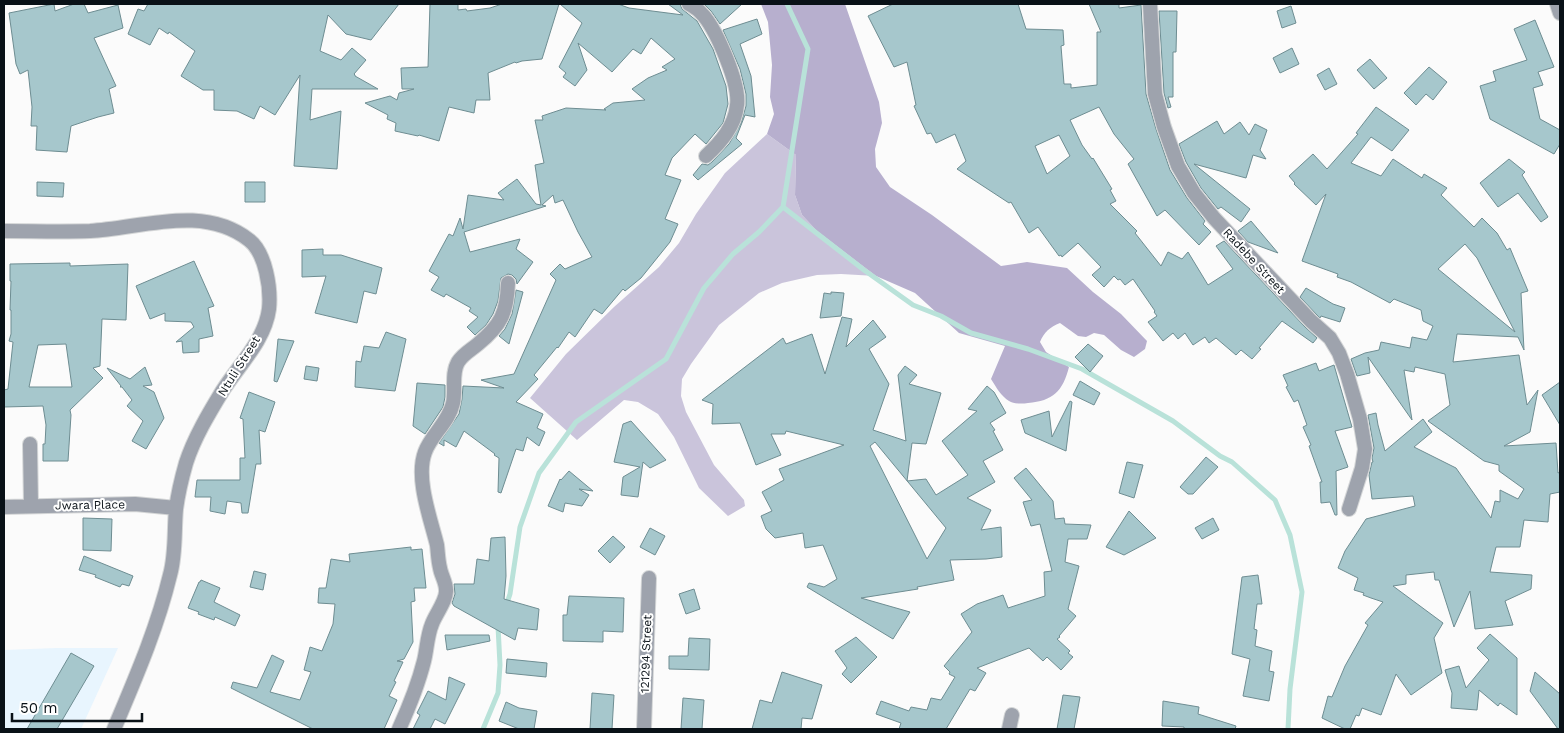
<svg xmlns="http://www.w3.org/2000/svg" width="1564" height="733" font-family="'Work Sans',sans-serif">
<rect width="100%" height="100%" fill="#fbfbfb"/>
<!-- built -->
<path fill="#e8f5fe" d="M 56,648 L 118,648 L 81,729 L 4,729 L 4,650 Z"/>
<!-- green -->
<path fill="#cac4db" d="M 767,134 L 796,155 L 795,195 L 802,215 L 817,231 L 876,276 L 841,274 L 817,275 L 782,283 L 759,293 L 719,325 L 691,364 L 682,379 L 681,396 L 686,412 L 714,465 L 744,500 L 745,506 L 728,516 L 699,488 L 674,437 L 658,414 L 638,402 L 624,400 L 577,440 L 530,398 L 566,354 L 614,307 L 659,267 L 679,243 L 696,214 L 725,173 Z"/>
<!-- forest -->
<path fill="#b7afce" d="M 761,4 L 845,4 L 879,102 L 882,123 L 875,149 L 876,167 L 890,187 L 932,215 L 1001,266 L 1027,262 L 1067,268 L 1093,292 L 1121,314 L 1147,341 L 1145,349 L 1134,357 L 1121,350 L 1104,335 L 1094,333 L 1086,337 L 1078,336 L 1060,323 C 1050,327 1044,332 1040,342 L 1046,352 L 1069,367 C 1063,391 1053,401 1028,403 C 1022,404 1014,404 1009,401 C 1001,396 996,387 991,379 L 1005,346 L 959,333 L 915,293 L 876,276 L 817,231 L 802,215 L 795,195 L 796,155 L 767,134 L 774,114 L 770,97 L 772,65 L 768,22 Z"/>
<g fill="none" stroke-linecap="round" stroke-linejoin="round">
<!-- stream -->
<path stroke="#b9e2d9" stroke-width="5" d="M 787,4 L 808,49 L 783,207 L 864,270 L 913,305 L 941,316 L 971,333 L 1028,349 L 1082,369 L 1173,421 L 1220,456 L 1232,462 L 1275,500 L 1290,535 L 1302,592 L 1290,689 L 1288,729
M 506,606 L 510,594 L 520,527 L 539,473 L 576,422 L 666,359 L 704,288 L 733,254 L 759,232 L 783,207
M 483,729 L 498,693 L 500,665 L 498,626"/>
</g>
<!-- building -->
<path fill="#a6c7cc" stroke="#6e8d92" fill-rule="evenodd" d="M 54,4 L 55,11 L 74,4 L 84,4 L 88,13 L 118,5 L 123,28 L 94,38 L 116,86 L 109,89 L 114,113 L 98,117 L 71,126 L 67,152 L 36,150 L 37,126 L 31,126 L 32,107 L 28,70 L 20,74 L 16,64 L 9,13 Z
M 148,4 L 399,4 L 371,40 L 346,34 L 328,15 L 320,51 L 341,60 L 352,48 L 366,60 L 354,74 L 355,75 L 355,76 L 378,89 L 312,89 L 310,120 L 341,111 L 337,169 L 294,166 L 300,75 L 275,115 L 260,106 L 254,119 L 237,111 L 214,110 L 214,90 L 203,90 L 181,76 L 195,51 L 169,32 L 168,34 L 159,28 L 150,45 L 128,34 L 138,9 L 144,11 Z
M 430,4 L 458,4 L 458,10 L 466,9 L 467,11 L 490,8 L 502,4 L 559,4 L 542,59 L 522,61 L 516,63 L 515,62 L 488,73 L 490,100 L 476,100 L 474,113 L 449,107 L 439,141 L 419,135 L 418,136 L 395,131 L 396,123 L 387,119 L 388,115 L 365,103 L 390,96 L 397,100 L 399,93 L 414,89 L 402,89 L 401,68 L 428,67 Z
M 560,4 L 618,4 L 629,8 L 683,15 L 668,4 L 680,4 L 682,9 L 697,21 L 713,49 L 726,86 L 728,104 L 723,123 L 706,144 L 695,134 L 672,158 L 665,175 L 681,180 L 665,219 L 678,224 L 670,242 L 641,278 L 625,291 L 623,289 L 602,314 L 594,309 L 575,337 L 569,332 L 558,348 L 557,347 L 534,375 L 538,379 L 516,402 L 543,414 L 537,428 L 545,432 L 539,446 L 527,437 L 523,451 L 516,449 L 501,493 L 498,492 L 499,458 L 494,455 L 495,454 L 464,431 L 456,447 L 444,440 L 444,446 L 439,443 L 459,414 L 462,399 L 463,386 L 504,388 L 481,380 L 514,374 L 556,280 L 550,274 L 560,264 L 565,269 L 592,257 L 578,232 L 563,200 L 555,203 L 553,195 L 542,205 L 546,206 L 464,232 L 470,252 L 520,239 L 516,249 L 533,262 L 517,284 L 516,279 L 512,275 L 508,274 L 501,278 L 498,301 L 493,314 L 486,325 L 475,335 L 467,327 L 478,317 L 469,311 L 471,308 L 446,294 L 444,297 L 431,290 L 439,277 L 429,271 L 449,234 L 453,236 L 460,218 L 463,229 L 468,195 L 504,200 L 498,193 L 517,179 L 536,204 L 541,205 L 535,165 L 544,163 L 535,120 L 543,120 L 542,116 L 566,108 L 606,110 L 604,109 L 613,103 L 645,100 L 632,89 L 648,78 L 667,70 L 662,67 L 675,59 L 651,38 L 641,54 L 633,49 L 612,72 L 578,43 L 587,70 L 575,86 L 563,77 L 566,73 L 559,67 L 582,23 Z
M 704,4 L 742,4 L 720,24 L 711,11 Z
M 893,4 L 1018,4 L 1026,29 L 1063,30 L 1064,45 L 1061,46 L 1064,84 L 1071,84 L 1071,88 L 1097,85 L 1097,32 L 1101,32 L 1089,4 L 1119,4 L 1119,8 L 1141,5 L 1146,94 L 1156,129 L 1170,170 L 1187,198 L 1205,221 L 1203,224 L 1211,232 L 1199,245 L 1165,210 L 1157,216 L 1128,164 L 1134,159 L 1114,134 L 1099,107 L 1070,120 L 1082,145 L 1092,159 L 1093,158 L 1112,189 L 1110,190 L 1116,201 L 1110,204 L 1137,231 L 1135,233 L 1161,266 L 1168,252 L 1182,259 L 1188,252 L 1208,285 L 1233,269 L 1216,246 L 1224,241 L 1305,327 L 1317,338 L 1313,343 L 1282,321 L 1259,348 L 1261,349 L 1252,359 L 1241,350 L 1236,355 L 1216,338 L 1209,343 L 1205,337 L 1193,345 L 1185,333 L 1178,339 L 1173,333 L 1163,341 L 1148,322 L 1157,316 L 1154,312 L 1155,311 L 1133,279 L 1125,285 L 1120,279 L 1118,280 L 1114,276 L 1104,287 L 1092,275 L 1101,267 L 1078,243 L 1062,257 L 1061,255 L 1059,256 L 1038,227 L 1029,233 L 1011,202 L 1009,203 L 957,169 L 966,161 L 955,134 L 936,143 L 931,133 L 927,134 L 914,106 L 916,105 L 907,62 L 894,67 L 868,16 ZM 1059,135 L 1070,156 L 1047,174 L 1035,146 Z
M 1291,6 L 1296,23 L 1282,28 L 1277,11 Z
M 1159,11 L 1177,11 L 1176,52 L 1173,52 L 1173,97 L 1168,97 L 1171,107 L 1168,108 L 1164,93 Z
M 757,19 L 762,34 L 740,44 L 751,76 L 755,117 L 745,115 L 736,138 L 742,144 L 698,180 L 693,175 L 702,164 L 708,165 L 712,162 L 729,144 L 741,123 L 746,106 L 746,94 L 740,69 L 723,30 Z
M 1535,20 L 1554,67 L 1538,72 L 1543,85 L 1533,88 L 1540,119 L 1560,130 L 1560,144 L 1554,154 L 1490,119 L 1480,86 L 1496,81 L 1493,71 L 1527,60 L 1514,29 Z
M 1292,48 L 1299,64 L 1280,73 L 1273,58 Z
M 1370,59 L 1387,78 L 1374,89 L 1357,70 Z
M 1429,67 L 1447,82 L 1433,100 L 1426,94 L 1416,105 L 1404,93 Z
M 1329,68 L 1337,84 L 1325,90 L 1317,75 Z
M 1376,107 L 1409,130 L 1392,151 L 1371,137 L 1351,163 L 1381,176 L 1393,159 L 1422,178 L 1424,174 L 1447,188 L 1441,195 L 1474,227 L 1482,218 L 1497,233 L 1507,250 L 1510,248 L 1528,291 L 1521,293 L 1524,350 L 1518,337 L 1457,334 L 1453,362 L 1519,355 L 1527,405 L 1538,390 L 1530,432 L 1504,446 L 1556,443 L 1558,473 L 1560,472 L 1560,492 L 1550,494 L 1548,522 L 1524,520 L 1520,547 L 1496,547 L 1490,572 L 1532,575 L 1531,589 L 1505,601 L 1513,625 L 1475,629 L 1470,591 L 1454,627 L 1439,580 L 1435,580 L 1434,572 L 1406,575 L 1406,584 L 1393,586 L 1443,623 L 1434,638 L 1442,673 L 1411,695 L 1396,674 L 1381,715 L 1362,708 L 1359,716 L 1356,715 L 1350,729 L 1345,729 L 1322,718 L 1328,696 L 1332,697 L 1345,666 L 1368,625 L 1365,623 L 1383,602 L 1371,598 L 1363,595 L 1364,593 L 1354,590 L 1358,578 L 1338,568 L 1345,551 L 1366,519 L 1415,506 L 1413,496 L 1372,499 L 1369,475 L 1372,462 L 1373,462 L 1372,458 L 1374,448 L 1368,415 L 1376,413 L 1378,425 L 1385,451 L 1423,419 L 1432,432 L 1414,447 L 1456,468 L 1491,518 L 1495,501 L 1500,502 L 1500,490 L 1518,499 L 1524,489 L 1499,471 L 1499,465 L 1484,461 L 1428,421 L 1450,405 L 1445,374 L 1415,367 L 1414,372 L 1404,370 L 1412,420 L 1368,357 L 1370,373 L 1357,376 L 1351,359 L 1365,353 L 1379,350 L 1381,342 L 1410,348 L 1412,337 L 1427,340 L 1433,326 L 1423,321 L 1421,310 L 1394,299 L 1390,303 L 1351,282 L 1337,277 L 1338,274 L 1302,261 L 1326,194 L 1316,205 L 1294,184 L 1295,183 L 1289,176 L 1313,154 L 1327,169 L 1358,134 L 1356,133 ZM 1465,244 L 1477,258 L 1515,332 L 1438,269 Z
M 1217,121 L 1224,134 L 1240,122 L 1249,135 L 1255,124 L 1267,130 L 1260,150 L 1266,159 L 1253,155 L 1246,178 L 1194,164 L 1250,209 L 1241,222 L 1221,207 L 1218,209 L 1201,188 L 1186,162 L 1179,144 Z
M 1509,159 L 1525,172 L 1522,175 L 1548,217 L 1541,222 L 1518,193 L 1498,207 L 1480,183 Z
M 37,182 L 64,183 L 63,197 L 37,196 Z
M 245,182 L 265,182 L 265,202 L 245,202 Z
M 1251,221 L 1278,253 L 1248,242 L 1238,231 Z
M 323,249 L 323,255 L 341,255 L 382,268 L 376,294 L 364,291 L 357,323 L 315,313 L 326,276 L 302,277 L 302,250 Z
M 194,261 L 214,306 L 208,308 L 213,336 L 199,339 L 199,352 L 183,353 L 182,341 L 176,342 L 194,327 L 191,322 L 165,321 L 165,313 L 150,319 L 136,286 Z
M 70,263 L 70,266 L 128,264 L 126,320 L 102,319 L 100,366 L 93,368 L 103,378 L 70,410 L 71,415 L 68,461 L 43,461 L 43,444 L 45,444 L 46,425 L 43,406 L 4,407 L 4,390 L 8,389 L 13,342 L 9,341 L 11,334 L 11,310 L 10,310 L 11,281 L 10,281 L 10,264 ZM 66,344 L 72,387 L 29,387 L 38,345 Z
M 1306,288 L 1333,304 L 1345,308 L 1340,322 L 1321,316 L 1320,318 L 1317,315 L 1300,297 Z
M 516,290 L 523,292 L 509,344 L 499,336 L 505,329 L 512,314 Z
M 831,292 L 844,293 L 841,316 L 820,318 L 824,293 L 831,294 Z
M 842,317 L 852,319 L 846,347 L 873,320 L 886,337 L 869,349 L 889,384 L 873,430 L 906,441 L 898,375 L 905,366 L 917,375 L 909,384 L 941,393 L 926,444 L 912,443 L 907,481 L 926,479 L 936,495 L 968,475 L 942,441 L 977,411 L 968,409 L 987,386 L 994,392 L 1006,413 L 990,423 L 995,430 L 993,431 L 1003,450 L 983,461 L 995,482 L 967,498 L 991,510 L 981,530 L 1001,527 L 1002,557 L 986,559 L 950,560 L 954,580 L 917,587 L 918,589 L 861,598 L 910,612 L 893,639 L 807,587 L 809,583 L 824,587 L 837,579 L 823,545 L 805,548 L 803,533 L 775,538 L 766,529 L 761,516 L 772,511 L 762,492 L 784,480 L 779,469 L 844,445 L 786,431 L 785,434 L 771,434 L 781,455 L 756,465 L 740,423 L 712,424 L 713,404 L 702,400 L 783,338 L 786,344 L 812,334 L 825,374 ZM 875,442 L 946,528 L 927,559 L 870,446 Z
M 386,332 L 406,339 L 395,391 L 355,387 L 356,361 L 361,362 L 364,346 L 379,348 Z
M 278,339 L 294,341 L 277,382 L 274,381 Z
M 1088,344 L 1103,356 L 1090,372 L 1075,357 Z
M 1316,363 L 1319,371 L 1334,365 L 1352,427 L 1335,431 L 1348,467 L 1336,471 L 1337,515 L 1335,515 L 1330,502 L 1321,503 L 1320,482 L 1322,482 L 1309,446 L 1311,445 L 1303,427 L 1307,425 L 1298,400 L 1294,402 L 1286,387 L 1288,386 L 1283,375 Z
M 306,366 L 319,368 L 317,381 L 304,379 Z
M 145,367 L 152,385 L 143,386 L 154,392 L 164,418 L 146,449 L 132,441 L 143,421 L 127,406 L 132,400 L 122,387 L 120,387 L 121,386 L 107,368 L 130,379 Z
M 1080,381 L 1100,393 L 1094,405 L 1073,395 Z
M 1560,382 L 1560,425 L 1542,395 Z
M 417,383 L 445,385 L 445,397 L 443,407 L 425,434 L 413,426 Z
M 249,392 L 275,402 L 265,432 L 259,430 L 261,464 L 256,464 L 248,513 L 242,513 L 241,503 L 227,501 L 225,514 L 210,511 L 211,497 L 195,497 L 197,480 L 240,480 L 240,458 L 245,458 L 243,419 L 240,418 Z
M 1070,401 L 1072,402 L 1066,451 L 1025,433 L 1021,420 L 1049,411 L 1052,437 Z
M 631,421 L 666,460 L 650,468 L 643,462 L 638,497 L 621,495 L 623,477 L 640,467 L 614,462 L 623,424 Z
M 1206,457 L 1218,467 L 1193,494 L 1188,494 L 1180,487 Z
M 1127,462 L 1143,465 L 1134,498 L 1119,493 Z
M 1026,468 L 1053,501 L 1055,519 L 1064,518 L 1065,524 L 1091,525 L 1087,539 L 1068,539 L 1065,562 L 1079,566 L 1068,609 L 1076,616 L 1059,636 L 1060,637 L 1057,639 L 1070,651 L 1068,653 L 1073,657 L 1061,670 L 1047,657 L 1043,661 L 1029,648 L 977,668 L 986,673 L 975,691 L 970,689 L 946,729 L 899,729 L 901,723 L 876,714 L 881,701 L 909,711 L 911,707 L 927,710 L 931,698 L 941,700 L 955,677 L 949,674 L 950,672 L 944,666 L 972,632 L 961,614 L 977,604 L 1003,595 L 1008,608 L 1045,596 L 1044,572 L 1052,571 L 1040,524 L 1031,526 L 1023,502 L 1032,500 L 1014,478 Z
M 569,471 L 593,491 L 579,489 L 589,495 L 582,506 L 565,503 L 563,512 L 548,506 L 560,479 L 561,480 Z
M 1129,511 L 1156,538 L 1124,555 L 1106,547 Z
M 83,518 L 112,519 L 111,551 L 83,550 Z
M 1213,518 L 1219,530 L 1202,539 L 1195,528 Z
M 650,528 L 665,536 L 655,555 L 640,547 Z
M 613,536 L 625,547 L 610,563 L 598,551 Z
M 505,537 L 506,576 L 504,599 L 539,609 L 537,630 L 518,628 L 515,640 L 454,606 L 452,603 L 455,594 L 454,584 L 474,584 L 477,559 L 489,561 L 491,538 Z
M 411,547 L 411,550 L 422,549 L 426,588 L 414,588 L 415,601 L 411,602 L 413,642 L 404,659 L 397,661 L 403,662 L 394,681 L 396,682 L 389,696 L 397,700 L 384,729 L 313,729 L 231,688 L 233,682 L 257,688 L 272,655 L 284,661 L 270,692 L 300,700 L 311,672 L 304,670 L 310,647 L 322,651 L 333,624 L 335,604 L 318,603 L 319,588 L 326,588 L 331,559 L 350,562 L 349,554 Z
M 84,556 L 133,576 L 129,586 L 122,584 L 120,587 L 95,577 L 96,575 L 79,570 Z
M 254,571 L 266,574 L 263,590 L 250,587 Z
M 1258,575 L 1262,604 L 1257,604 L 1254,629 L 1257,630 L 1255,646 L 1272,651 L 1269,671 L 1274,672 L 1269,701 L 1243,696 L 1250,659 L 1232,654 L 1242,577 Z
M 201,580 L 220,588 L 214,602 L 240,615 L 235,626 L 215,617 L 214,620 L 198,614 L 199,612 L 188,608 L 199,582 L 200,582 Z
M 694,589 L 700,609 L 686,614 L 679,594 Z
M 569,596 L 624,598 L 623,632 L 603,631 L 603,642 L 563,641 L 563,615 L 567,615 Z
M 1490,634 L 1517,658 L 1517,715 L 1500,703 L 1498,706 L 1479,690 L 1477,710 L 1451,708 L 1452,693 L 1445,670 L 1459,666 L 1466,688 L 1489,660 L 1477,648 Z
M 445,635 L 489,635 L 490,641 L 447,650 Z
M 856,637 L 877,657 L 851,683 L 842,674 L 847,668 L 835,651 Z
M 689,638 L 710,639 L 709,670 L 669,669 L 669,656 L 688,656 Z
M 71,653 L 94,666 L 57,729 L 27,729 Z
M 507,659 L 547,663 L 546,677 L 506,673 Z
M 782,672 L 822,685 L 812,719 L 802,718 L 801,729 L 752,729 L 760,700 L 772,703 Z
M 1535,672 L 1560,694 L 1560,729 L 1558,729 L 1530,691 Z
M 449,677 L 465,684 L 445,724 L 435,719 L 430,729 L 413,729 L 420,715 L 417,713 L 428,691 L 446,700 Z
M 592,693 L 614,695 L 612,729 L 590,729 Z
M 1063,695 L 1080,697 L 1074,729 L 1057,729 Z
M 683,698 L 704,700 L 702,729 L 681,729 Z
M 1163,701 L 1199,707 L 1198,714 L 1236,726 L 1235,729 L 1184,729 L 1184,727 L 1162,726 Z
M 506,702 L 519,708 L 537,711 L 534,729 L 519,729 L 499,721 Z"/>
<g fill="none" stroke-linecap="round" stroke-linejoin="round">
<!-- minor casing -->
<g stroke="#d4d6d7" stroke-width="16">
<path id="minor" d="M 689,4 C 695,7 700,11 704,16 C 717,32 740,84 737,105 C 735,126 721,142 706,156
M 1150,4 L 1155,94 L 1164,127 L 1178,166 L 1194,193 L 1214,218 L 1311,321 L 1330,338 L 1339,353 L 1347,374 L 1360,419 L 1365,449 L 1362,468 L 1349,509
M 1557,4 L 1560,13
M 4,231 C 32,231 61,232 90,231 C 142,228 203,204 249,240 C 266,253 271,289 269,309 C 265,340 239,365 223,390 C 209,413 194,438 186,463 C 182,477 178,494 176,509 C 174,531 176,554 170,575 C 157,629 135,679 114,729
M 30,444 L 31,506
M 4,507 L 135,504 L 176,508
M 399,729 C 409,707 418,685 424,661 C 427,649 427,636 432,624 C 435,615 447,600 446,590 C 446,582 441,575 440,568 C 438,560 438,553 437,545 C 431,520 415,478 425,452 C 431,435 449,422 453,403 C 456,390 451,374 458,362 C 463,354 471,350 478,344 C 501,325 507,313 508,283
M 644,729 L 649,578
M 1009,729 L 1012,715"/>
</g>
<!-- minor -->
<use href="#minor" stroke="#9ea3ad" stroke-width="14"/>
</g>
<g text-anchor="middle" stroke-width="4" stroke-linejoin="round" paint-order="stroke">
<!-- street labels -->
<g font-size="12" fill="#091117" stroke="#fff">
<text transform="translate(1254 261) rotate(47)" y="4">Radebe Street</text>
<text transform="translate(239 366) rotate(-58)" y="4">Ntuli Street</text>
<text transform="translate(90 505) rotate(-1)" y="4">Jwara Place</text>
<text transform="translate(646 654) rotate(-88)" y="4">121294 Street</text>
</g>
</g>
<!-- border -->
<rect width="1564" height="733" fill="none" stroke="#091117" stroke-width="10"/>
<!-- scale -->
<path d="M12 713v8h130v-8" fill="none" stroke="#091117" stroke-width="2.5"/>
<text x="20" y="713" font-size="15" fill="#091117" stroke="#ffffff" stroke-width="4" paint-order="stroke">50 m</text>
</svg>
